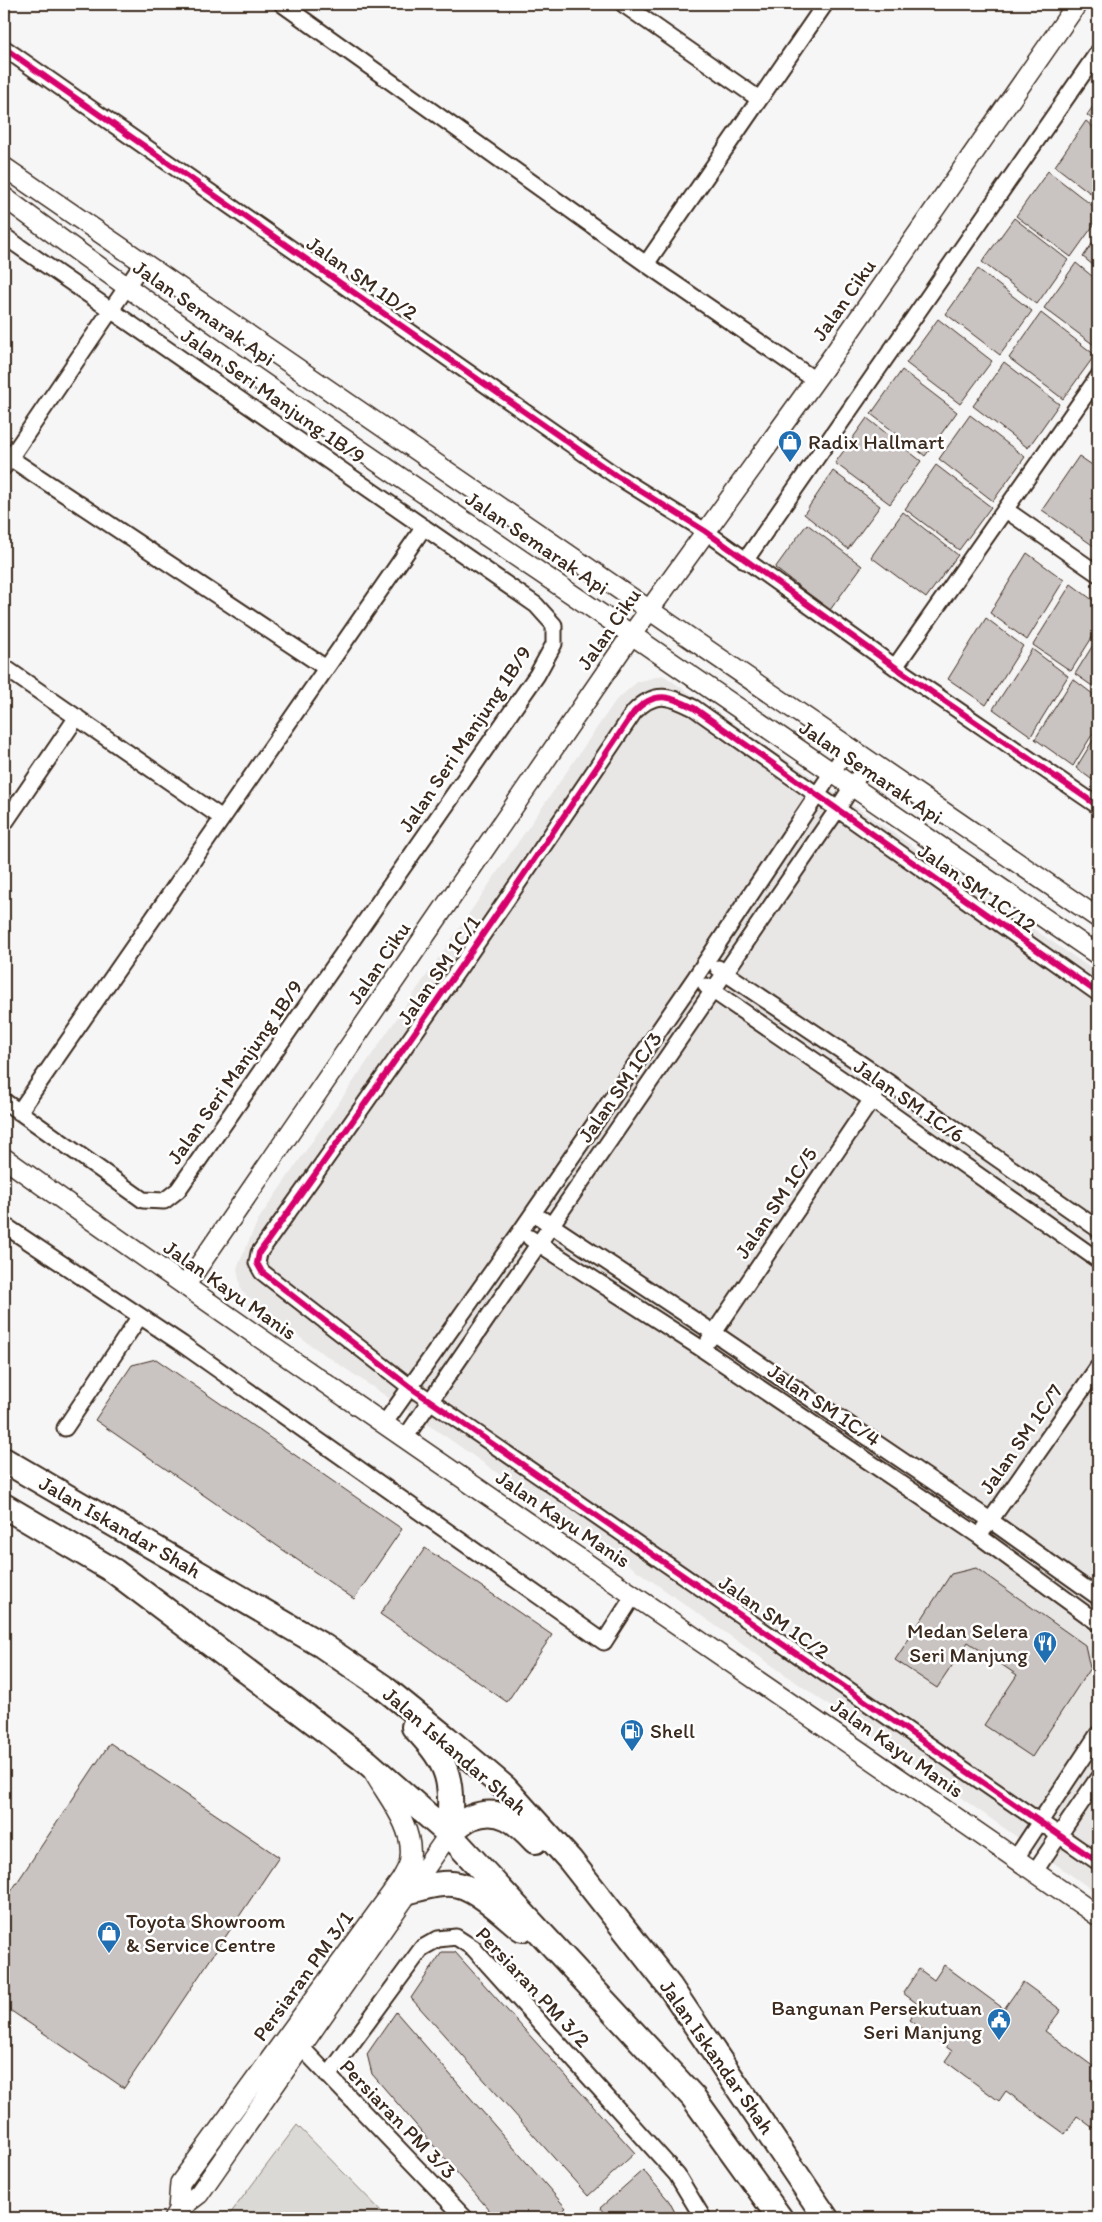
<svg xmlns="http://www.w3.org/2000/svg" width="1102" height="2222" font-family="Itim,sans-serif">
<rect width="100%" height="100%" fill="#f7f6f6"/>
<filter id="ink" filterUnits="userSpaceOnUse"><feTurbulence type="fractalNoise" baseFrequency=".02" numOctaves="2"/><feDisplacementMap in="SourceGraphic" scale="10" xChannelSelector="R" yChannelSelector="G"/><feConvolveMatrix kernelMatrix="1 2 1 2 8 2 1 2 1" color-interpolation-filters="sRGB"/></filter>
<g filter="url(#ink)">
<!-- built -->
<path fill="#e9e7e6" d="M 663,675 L 1098,973 L 1098,1894 L 452,1441 L 306,1342 L 241,1291 L 237,1268 L 258,1220 L 616,700 L 637,682 Z"/>
<!-- green -->
<path fill="#dbd9d6" stroke="#8b827a" d="M 297,2125 L 388,2218 L 227,2218 Z"/>
<!-- building -->
<path fill="#c9c3c1" stroke="#3b2a1e" d="M 1098,99 L 1098,124 L 1087,115 Z
M 1086,121 L 1098,131 L 1098,199 L 1055,166 Z
M 1048,171 L 1098,210 L 1098,219 L 1071,257 L 1016,216 Z
M 1014,218 L 1068,260 L 1037,304 L 982,262 Z
M 1098,235 L 1098,269 L 1083,257 Z
M 1076,263 L 1098,281 L 1098,348 L 1044,308 Z
M 978,269 L 1032,311 L 1000,355 L 946,314 Z
M 1041,313 L 1095,355 L 1063,399 L 1009,358 Z
M 938,319 L 992,361 L 960,404 L 906,363 Z
M 1004,362 L 1059,404 L 1028,448 L 973,406 Z
M 902,370 L 957,412 L 925,456 L 871,414 Z
M 970,415 L 1025,457 L 993,501 L 939,459 Z
M 867,418 L 921,461 L 890,504 L 835,463 Z
M 1098,427 L 1098,440 L 1093,436 Z
M 1079,456 L 1098,469 L 1098,549 L 1042,510 Z
M 936,465 L 991,507 L 959,550 L 905,509 Z
M 833,471 L 880,506 L 848,549 L 804,514 Z
M 903,512 L 958,555 L 926,598 L 871,557 Z
M 807,524 L 862,566 L 830,610 L 775,568 Z
M 1027,553 L 1064,580 L 1027,640 L 990,613 Z
M 1071,584 L 1098,604 L 1098,628 L 1071,671 L 1033,645 Z
M 986,618 L 1023,646 L 986,705 L 948,679 Z
M 1098,637 L 1098,690 L 1075,674 Z
M 1032,649 L 1068,676 L 1031,736 L 993,709 Z
M 1073,679 L 1098,698 L 1098,725 L 1073,766 L 1035,739 Z
M 1098,732 L 1098,784 L 1076,768 Z
M 156,1359 L 402,1529 L 354,1599 L 95,1420 L 132,1365 Z
M 425,1548 L 552,1635 L 507,1702 L 380,1614 Z
M 976,1568 L 1085,1645 L 1090,1668 L 1032,1757 L 984,1725 L 1017,1675 L 968,1642 L 937,1688 L 895,1660 L 951,1574 Z
M 110,1743 L 279,1857 L 124,2088 L 4,2006 L 4,1902 Z
M 442,1952 L 455,1952 L 635,2153 L 588,2196 L 411,1998 Z
M 944,1965 L 1004,2009 L 1023,1982 L 1061,2010 L 1045,2031 L 1098,2070 L 1098,2088 L 1092,2097 L 1098,2101 L 1098,2121 L 1093,2128 L 1077,2116 L 1065,2134 L 1006,2091 L 999,2101 L 945,2061 L 952,2051 L 909,2020 L 919,2005 L 903,1993 L 919,1969 L 934,1980 Z
M 396,2012 L 566,2208 L 553,2218 L 496,2218 L 372,2074 L 367,2054 Z
M 643,2170 L 669,2201 L 678,2218 L 608,2218 L 600,2208 Z"/>
<g fill="none" stroke-linecap="round" stroke-linejoin="round">
<!-- minor casing -->
<g stroke="#3b2a1e" stroke-width="19">
<path id="minor" d="M 282,4 L 646,264 L 815,380
M 623,4 L 759,99
M 4,48 L 615,475 L 705,531 L 895,667 L 1098,806
M 4,236 L 536,605 L 554,625 L 554,644 L 537,675 L 178,1190 L 164,1201 L 143,1200 L 4,1101
M 646,264 L 825,4
M 10,458 L 326,668
M 4,467 L 143,263
M 1006,510 L 1098,574
M 745,561 L 1098,52
M 4,667 L 222,818
M 895,667 L 1098,377
M 4,824 L 77,717
M 718,968 L 885,1080 L 1098,1229
M 706,986 L 872,1100 L 1098,1260
M 1098,993 L 694,708 C 670,696 655,690 634,712 C 512,894 387,1074 259,1253 L 257,1263 L 262,1272 L 410,1387 L 1098,1862
M 19,1112 L 424,527
M 542,1219 L 714,1333 L 990,1520 L 1098,1597
M 4,1225 L 182,1344 L 604,1642 L 634,1595
M 530,1238 L 702,1349 L 979,1536 L 1098,1623
M 709,1340 L 885,1080
M 384,1424 L 520,1232 L 695,978 L 849,747
M 65,1428 L 140,1316
M 405,1438 L 837,810 L 869,760
M 985,1528 L 1098,1367
M 1016,1858 L 1098,1734
M 1035,1871 L 1098,1778
M 302,2048 L 465,2218
M 328,2076 L 422,1948 L 438,1939 L 456,1937 L 473,1948 L 677,2175 L 703,2218"/>
</g>
<!-- tertiary casing -->
<g stroke="#3b2a1e" stroke-width="22">
<path id="tertiary" d="M 4,167 L 1098,918
M 4,197 C 208,349 419,490 629,633 C 786,739 941,848 1098,955
M 4,1158 C 365,1415 734,1662 1098,1916
M 185,1286 L 632,634 L 834,354 L 1077,4
M 178,2210 L 180,2183 L 401,1880 C 404,1874 410,1866 410,1858 C 414,1827 388,1798 374,1773
M 174,2217 L 178,2210 L 199,2194 L 449,1834"/>
</g>
<!-- primary casing -->
<g stroke="#3b2a1e" stroke-width="28">
<path id="primary" d="M 4,1460 L 323,1646 L 383,1687 L 446,1738 L 505,1788 L 570,1860 L 670,1987 L 826,2218
M 4,1506 L 114,1571 L 367,1762 L 449,1834 L 693,2097 L 780,2218
M 414,1727 C 452,1767 452,1780 449,1834
M 449,1834 C 456,1828 464,1820 472,1817 C 500,1806 517,1822 535,1841
M 410,1891 C 425,1887 444,1881 459,1885 C 479,1890 506,1916 522,1929"/>
</g>
<!-- minor -->
<use href="#minor" stroke="#fff" stroke-width="15"/>
<!-- tertiary -->
<use href="#tertiary" stroke="#fff" stroke-width="19"/>
<!-- primary -->
<use href="#primary" stroke="#fff" stroke-width="24"/>
<!-- cycleway casing -->
<g stroke="#fff" stroke-width="9">
<path id="cycleway" d="M 4,48 L 615,475 L 705,531 L 895,667 L 1098,806
M 1098,993 L 694,708 C 670,696 655,690 634,712 C 512,894 387,1074 259,1253 L 257,1263 L 262,1272 L 410,1387 L 1098,1862"/>
</g>
<!-- cycleway -->
<use href="#cycleway" stroke="#d6006c" stroke-width="6"/>
</g>
</g>
<!-- icons -->
<defs>
<g id="shop-pin" transform="scale(1.25)"><path d="M0 17L-7.5 6A9.5 9.5 0 1 1 7.5 6Z" fill="#1f6fb2" stroke="#fff"/><path d="M-5-2.5h2.3a2.7 3.5 0 0 1 5.4 0H5L5.5 6h-11ZM-1.5-2.5h3a1.5 2.3 0 0 0-3 0Z" fill="#fff"/></g>
<g id="restaurant-pin" transform="scale(1.25)"><path d="M0 17L-7.5 6A9.5 9.5 0 1 1 7.5 6Z" fill="#1f6fb2" stroke="#fff"/><path d="M-5-6h1v4h1v-4h1v4h1v-4h1v5L-1.5 .5V6h-2V.5L-5-1ZM5-6V6H3V1.5H1.5Q1.5-4 5-6Z" fill="#fff"/></g>
<g id="fuel-pin" transform="scale(1.25)"><path d="M0 17L-7.5 6A9.5 9.5 0 1 1 7.5 6Z" fill="#1f6fb2" stroke="#fff"/><path d="M-5.5-6h7V0h2V4h1.3V-2.5L3-4.5l.8-.8L6-3V5H2.5V1h-1V6h-7ZM-4.2-4.7v3.2H.2V-4.7Z" fill="#fff"/></g>
<g id="civic-pin" transform="scale(1.25)"><path d="M0 17L-7.5 6A9.5 9.5 0 1 1 7.5 6Z" fill="#1f6fb2" stroke="#fff"/><path d="M-.6-6.5H3V-4.5H.6V-3L4-1V1h2V6H-6V1h2V-1L-.6-3ZM-1.2 2.5V6h2.4V2.5Z" fill="#fff"/></g>
</defs>
<g fill-rule="evenodd">
<use href="#shop-pin" x="790" y="442"/>
<use href="#restaurant-pin" x="1045" y="1643"/>
<use href="#fuel-pin" x="632" y="1731"/>
<use href="#shop-pin" x="109" y="1933"/>
<use href="#civic-pin" x="999" y="2020"/>
</g>
<g text-anchor="middle" stroke-width="5" stroke-linejoin="round" paint-order="stroke">
<!-- street labels -->
<g font-size="21" fill="#3b2a1e" stroke="#fff">
<text transform="translate(362 278) rotate(35)" y="7">Jalan SM 1D/2</text>
<text transform="translate(844 300) rotate(-55)" y="7">Jalan Ciku</text>
<text transform="translate(204 313) rotate(35)" y="7">Jalan Semarak Api</text>
<text transform="translate(273 396) rotate(35)" y="7">Jalan Seri Manjung 1B/9</text>
<text transform="translate(537 543) rotate(34)" y="7">Jalan Semarak Api</text>
<text transform="translate(609 629) rotate(-55)" y="7">Jalan Ciku</text>
<text transform="translate(465 739) rotate(-56)" y="7">Jalan Seri Manjung 1B/9</text>
<text transform="translate(871 772) rotate(34)" y="7">Jalan Semarak Api</text>
<text transform="translate(977 888) rotate(35)" y="7">Jalan SM 1C/12</text>
<text transform="translate(379 963) rotate(-56)" y="7">Jalan Ciku</text>
<text transform="translate(439 970) rotate(-55)" y="7">Jalan SM 1C/1</text>
<text transform="translate(235 1072) rotate(-55)" y="7">Jalan Seri Manjung 1B/9</text>
<text transform="translate(620 1087) rotate(-55)" y="7">Jalan SM 1C/3</text>
<text transform="translate(909 1101) rotate(35)" y="7">Jalan SM 1C/6</text>
<text transform="translate(776 1203) rotate(-56)" y="7">Jalan SM 1C/5</text>
<text transform="translate(230 1290) rotate(35)" y="7">Jalan Kayu Manis</text>
<text transform="translate(824 1405) rotate(34)" y="7">Jalan SM 1C/4</text>
<text transform="translate(1021 1439) rotate(-55)" y="7">Jalan SM 1C/7</text>
<text transform="translate(563 1519) rotate(34)" y="7">Jalan Kayu Manis</text>
<text transform="translate(120 1527) rotate(30)" y="7">Jalan Iskandar Shah</text>
<text transform="translate(774 1617) rotate(35)" y="7">Jalan SM 1C/2</text>
<text transform="translate(897 1748) rotate(35)" y="7">Jalan Kayu Manis</text>
<text transform="translate(455 1751) rotate(41)" y="7">Jalan Iskandar Shah</text>
<text transform="translate(303 1976) rotate(-54)" y="7">Persiaran PM 3/1</text>
<text transform="translate(533 1987) rotate(47)" y="7">Persiaran PM 3/2</text>
<text transform="translate(717 2057) rotate(55)" y="7">Jalan Iskandar Shah</text>
<text transform="translate(398 2119) rotate(46)" y="7">Persiaran PM 3/3</text>
</g>
<!-- poi labels -->
<g font-size="21" fill="#3b2a1e" stroke="#fff" text-anchor="start">
<text x="808" y="449">Radix Hallmart</text>
<text x="1028" y="1638" text-anchor="end">Medan Selera<tspan x="1028" dy="24">Seri Manjung</tspan></text>
<text x="650" y="1738">Shell</text>
<text x="126" y="1928">Toyota Showroom<tspan x="126" dy="24">&amp; Service Centre</tspan></text>
<text x="982" y="2015" text-anchor="end">Bangunan Persekutuan<tspan x="982" dy="24">Seri Manjung</tspan></text>
</g>
</g>
<!-- margin -->
<rect width="1102" height="2222" fill="none" stroke="#fff" stroke-width="20"/>
<rect x="10" y="10" width="1082" height="2202" fill="none" stroke="#3b2a1e" stroke-width="2" filter="url(#ink)"/>
</svg>
